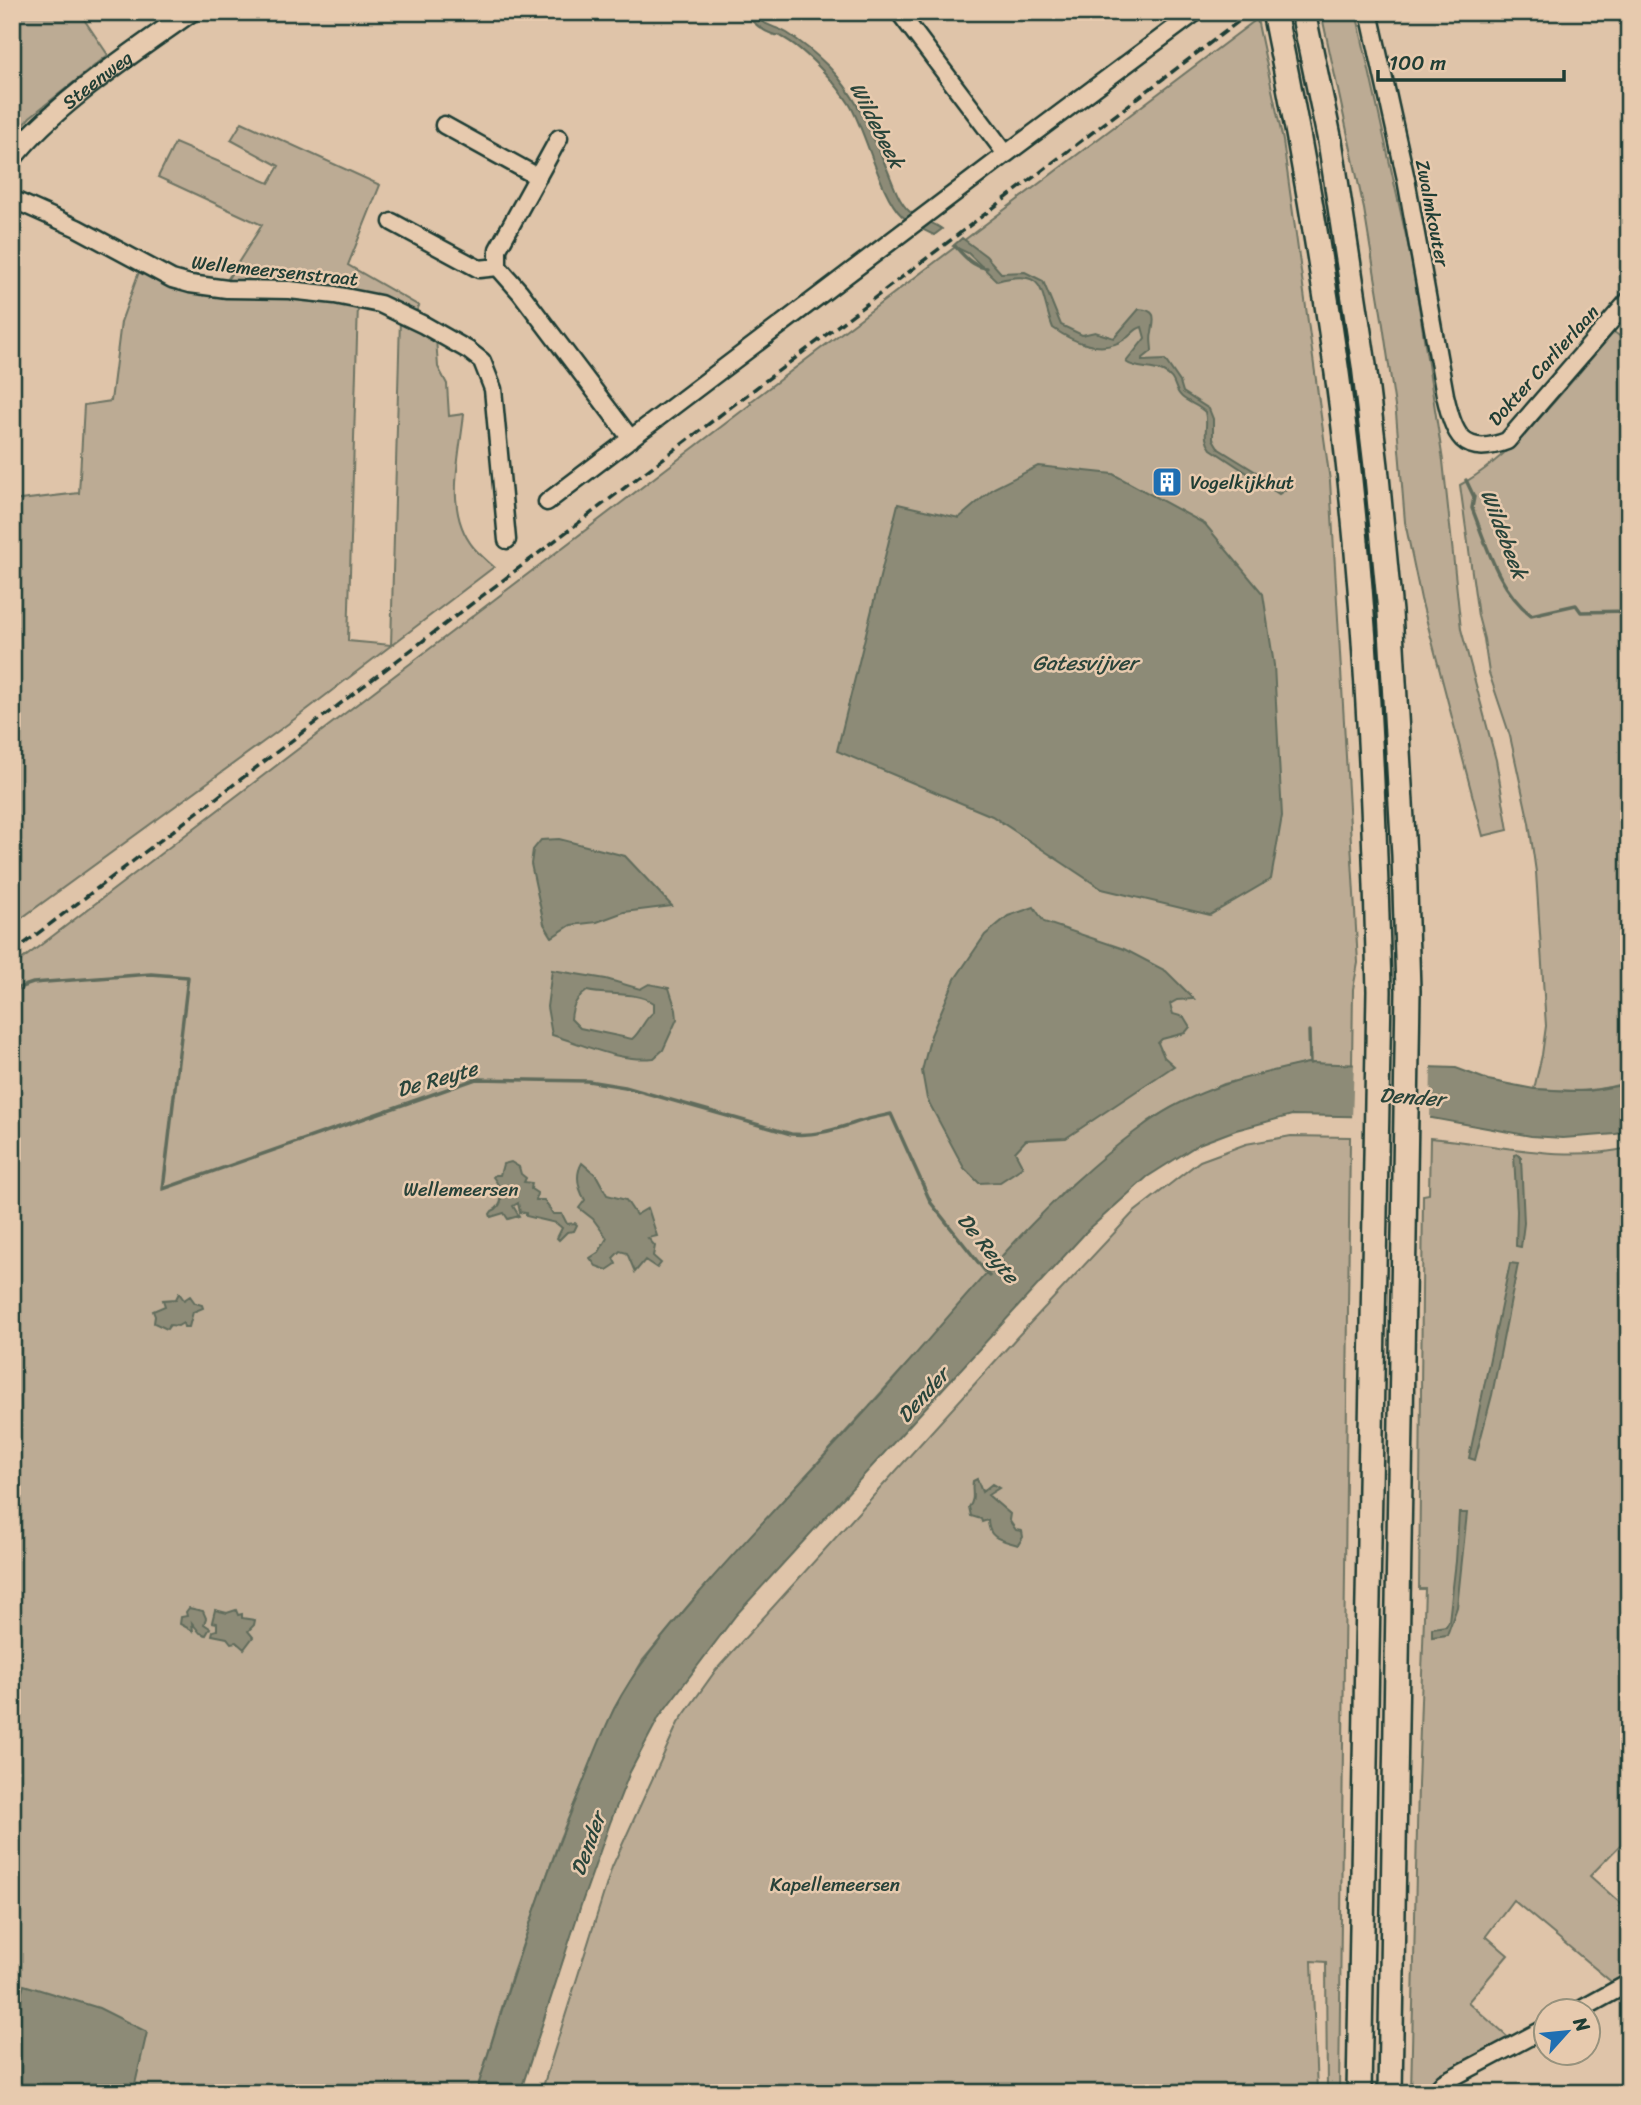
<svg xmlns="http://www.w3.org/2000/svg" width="1641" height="2105" font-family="Sriracha,sans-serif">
<rect width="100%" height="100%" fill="#dfc4a9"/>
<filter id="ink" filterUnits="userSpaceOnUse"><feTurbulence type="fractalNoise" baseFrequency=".0143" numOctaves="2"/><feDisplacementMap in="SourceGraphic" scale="14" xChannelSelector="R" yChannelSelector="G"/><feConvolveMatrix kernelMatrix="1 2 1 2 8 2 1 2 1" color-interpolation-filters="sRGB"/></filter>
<g filter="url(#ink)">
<!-- green -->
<path fill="#bcab94" stroke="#6e7464" stroke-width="2" d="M 12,12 L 79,12 L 108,55 L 30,117 L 12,138 Z
M 1321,12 L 1356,12 L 1413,267 L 1443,461 L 1461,629 L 1496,760 L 1508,830 L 1483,836 L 1421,599 L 1405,522 L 1396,413 L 1383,325 L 1364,209 Z
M 1257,19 L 1283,141 L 1330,481 L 1358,963 L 1353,989 L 1352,1066 L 1308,1063 L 1224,1084 L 1171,1108 L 1149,1121 L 1064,1191 L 693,1600 L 643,1660 L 614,1709 L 560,1838 L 511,1978 L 476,2093 L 12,2093 L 12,967 L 751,404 L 750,402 Z
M 242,122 L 380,185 L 348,265 L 419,306 L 416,312 L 380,299 L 224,285 L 262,225 L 158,177 L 175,143 L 269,183 L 279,166 L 231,140 Z
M 140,269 L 275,294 L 358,304 L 348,641 L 391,645 L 400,319 L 436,338 L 438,367 L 447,384 L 449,416 L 464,414 C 460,457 443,511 474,548 C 480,555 487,561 494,567 L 296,718 L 12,925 L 12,501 L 79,493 L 84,405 L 111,401 L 121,322 Z
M 1614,332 L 1629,343 L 1629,1081 C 1598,1094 1566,1091 1534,1089 L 1542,1055 L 1546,1026 L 1536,872 L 1529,823 L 1510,736 L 1489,673 L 1484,639 L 1478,616 L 1460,485 C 1517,454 1571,381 1614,332 Z
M 1291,1136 L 1350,1137 L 1339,2093 L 1327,2093 L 1326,1962 L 1312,1961 L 1317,2093 L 541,2093 L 612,1867 L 678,1723 L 716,1670 L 1018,1336 L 1133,1213 L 1200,1161 L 1246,1144 Z
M 1430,1138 C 1496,1144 1563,1163 1629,1148 L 1629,1836 L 1590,1876 L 1629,1911 L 1629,1976 L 1614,1984 L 1513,1900 L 1486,1936 L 1508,1955 L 1468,2002 L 1512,2041 L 1428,2093 L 1411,2093 L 1418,1785 L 1425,1589 L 1419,1589 L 1423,1195 L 1429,1194 Z"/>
<!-- water -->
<path fill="#8d8b77" stroke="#616c5c" stroke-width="2" fill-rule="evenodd" d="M 742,12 L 751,12 C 760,25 775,26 787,33 C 803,43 816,54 829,67 C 857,96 871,132 887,169 C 893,183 898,201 909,211 C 918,220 932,221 942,229 L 934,235 C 923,230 912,224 902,216 C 880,195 867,134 850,105 C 837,84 804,48 782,37 C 775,33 779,37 772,34 C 760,30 751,20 742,12 Z
M 962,238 L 986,256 L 1001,273 L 1025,272 L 1043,281 L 1061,325 L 1082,335 L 1095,332 L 1114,338 L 1139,309 C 1158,310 1154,319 1152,333 C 1150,339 1152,345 1152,351 L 1142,359 L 1142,361 L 1165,360 L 1180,382 L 1183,392 L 1209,409 L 1213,419 L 1213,439 L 1219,449 L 1285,490 L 1279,494 L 1211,449 C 1201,437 1209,426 1205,412 C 1198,405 1189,403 1182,397 C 1172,388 1178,379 1163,372 C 1150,366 1136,370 1126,362 L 1145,338 L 1142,327 C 1134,329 1132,335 1125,339 C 1102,355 1073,342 1053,328 C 1039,294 1049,267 997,281 L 968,253 L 953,246 Z
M 1038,466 L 1113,474 L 1205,524 L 1263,594 L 1274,665 L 1282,816 L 1271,879 L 1210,915 L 1102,889 L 992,816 L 837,751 L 898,504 L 959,518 L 994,488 Z
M 559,839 L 625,856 L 672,906 L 624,912 L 597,922 L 571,925 L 552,937 L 544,924 L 531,864 L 533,850 L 541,840 Z
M 1034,907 L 1044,922 L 1124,949 L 1166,971 L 1194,999 L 1177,1000 L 1170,1004 L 1173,1014 L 1184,1017 L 1190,1027 L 1185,1033 L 1162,1039 L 1158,1043 L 1164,1057 L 1174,1066 L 1066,1138 L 1026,1140 L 1015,1152 L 1023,1167 L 1000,1182 L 979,1183 L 964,1168 L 927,1099 L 922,1071 L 931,1035 L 955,979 L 985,935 L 1008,916 Z
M 552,970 L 606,979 L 640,989 L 649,984 L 669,988 L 676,1010 L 677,1019 L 663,1050 L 654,1058 C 618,1062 586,1045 552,1035 L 547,1007 ZM 587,991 C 608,996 636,991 654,1003 L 654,1012 C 644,1018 642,1031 632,1039 L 580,1028 L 571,1019 C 572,1006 576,999 587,991 Z
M 1308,1063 L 1456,1068 L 1488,1080 L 1534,1089 L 1569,1091 L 1589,1091 L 1617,1086 L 1629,1081 L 1629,1131 L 1616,1134 L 1563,1138 L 1531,1136 L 1432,1118 L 1292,1115 L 1236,1130 L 1199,1144 L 1147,1177 L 1088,1230 L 736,1615 L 659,1717 L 630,1772 L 610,1823 L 581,1905 L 520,2093 L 476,2093 C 506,1996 536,1899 574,1805 C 587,1773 599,1740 614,1709 C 635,1668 665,1633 695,1598 C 746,1538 801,1482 854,1424 C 948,1322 1033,1204 1147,1123 C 1194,1089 1252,1075 1308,1063 Z
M 1518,1154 L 1521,1158 L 1524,1223 L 1521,1247 L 1516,1246 L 1517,1211 L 1514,1155 Z
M 511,1162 L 519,1167 L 521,1174 L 526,1178 L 524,1182 L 532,1183 L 531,1189 L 537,1193 L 536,1200 L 544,1200 L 553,1214 L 562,1214 L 567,1224 L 575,1223 L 577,1225 L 574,1231 L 567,1232 L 559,1240 L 557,1238 L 562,1228 L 556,1223 L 526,1216 L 526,1213 L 520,1212 L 518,1203 L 513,1206 L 519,1216 L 508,1219 L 504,1213 L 491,1217 L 490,1214 L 492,1211 C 507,1205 501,1187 493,1177 L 495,1175 L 500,1175 L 503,1164 Z
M 582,1163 L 596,1175 L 607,1195 L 626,1200 L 636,1215 L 648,1208 L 657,1236 L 648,1238 L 655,1246 L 653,1256 L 661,1263 L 657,1268 L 645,1260 L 635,1272 L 627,1253 L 620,1251 L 613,1258 L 616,1264 L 607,1270 L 596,1266 L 590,1258 L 599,1252 L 607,1238 L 593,1219 L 579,1208 L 585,1200 C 578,1188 575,1175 582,1163 Z
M 1510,1263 L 1518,1264 L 1492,1395 L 1475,1460 L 1469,1458 Z
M 179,1293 L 184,1300 L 190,1296 L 195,1303 L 202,1305 L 203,1308 L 193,1312 L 189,1327 L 184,1327 L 183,1323 L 178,1326 L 170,1325 L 167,1329 L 154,1323 L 155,1316 L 153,1311 L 165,1306 L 163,1300 L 176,1299 Z
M 977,1479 L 982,1492 L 992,1484 L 999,1488 L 988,1495 L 1010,1514 L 1009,1520 L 1016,1530 L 1022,1531 L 1023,1537 L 1018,1545 C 1003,1540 988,1540 988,1520 L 982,1522 L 981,1519 L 971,1516 L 969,1507 C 976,1498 971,1491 973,1481 Z
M 1459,1513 L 1467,1513 L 1457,1607 L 1447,1635 L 1432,1637 L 1432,1628 L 1446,1626 L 1449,1621 L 1456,1561 Z
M 189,1608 L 203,1611 L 206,1618 L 204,1624 L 210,1628 L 206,1635 L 200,1633 L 192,1623 L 193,1631 L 180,1624 L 181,1617 L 187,1616 L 186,1612 Z
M 215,1610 L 227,1613 L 236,1610 L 238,1615 L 242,1614 L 242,1618 L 255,1620 L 254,1625 L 248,1631 L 253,1637 L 244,1649 L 236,1642 L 231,1643 L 227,1638 L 212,1635 L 213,1631 L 217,1630 L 217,1623 L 212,1622 Z
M 24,1985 L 99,2008 L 147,2032 L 133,2093 L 12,2093 L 12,2023 Z"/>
<!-- pier -->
<path fill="#dfc4a9" d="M 1354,1062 L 1431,1062 L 1430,1122 L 1352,1120 Z"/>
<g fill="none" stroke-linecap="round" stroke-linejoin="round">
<!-- stream -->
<path stroke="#616c5c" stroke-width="3.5" d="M 955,246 C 964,256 973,267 987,268
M 1466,480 L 1474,497 L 1472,508 C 1487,546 1498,589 1531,615 L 1576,605 L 1581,612 L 1629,611
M 12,990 L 33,983 L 151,974 L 188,977 L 163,1189 L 476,1079 L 588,1081 L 625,1087 L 791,1134 C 814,1136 830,1131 852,1124 C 865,1119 878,1117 891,1114 L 931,1203 L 989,1276
M 1309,1031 L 1310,1063"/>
<!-- minor casing -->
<g stroke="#1f3d34" stroke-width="21">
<path id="minor" d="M 899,12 L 1006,154 L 1196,12
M 1369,12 L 1406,179 L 1445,395 C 1454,434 1462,458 1507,441 L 1629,300
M 444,125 L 538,177
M 559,138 L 498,249 L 498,267 L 520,292 L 631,439
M 12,199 L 77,228 L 172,279 L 190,284 L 227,289 L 289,290 L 335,295 L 380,304 L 424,325 L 468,350 L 482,361 L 493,389 L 507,540
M 392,222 L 479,269 L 498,267
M 547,502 L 1006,154
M 1580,2010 L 1629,1983
M 1434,2093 L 1444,2082 L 1546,2028"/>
</g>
<!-- major casing -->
<g stroke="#1f3d34" stroke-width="24">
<g id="major">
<path id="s1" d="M 12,158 C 54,104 133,53 190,12"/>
</g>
</g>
<!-- highway casing -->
<g stroke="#1f3d34" stroke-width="28">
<path id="highway" d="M 1274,12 C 1299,132 1320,252 1337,373 C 1365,577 1374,785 1379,991 L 1359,2093
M 1303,12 L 1330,141 L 1364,365 L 1376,466 L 1390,612 L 1404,855 L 1408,991 L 1390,2093"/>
</g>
<!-- minor -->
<use href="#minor" stroke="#e7caae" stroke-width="16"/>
<!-- major -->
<use href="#major" stroke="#e7caae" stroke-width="19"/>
<!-- highway -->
<use href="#highway" stroke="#e7caae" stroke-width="23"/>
<!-- rail -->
<path stroke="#1f3d34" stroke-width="3.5" stroke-dasharray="10 5" stroke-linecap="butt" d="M 12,953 L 1251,12"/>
</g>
</g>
<!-- icons -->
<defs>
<g id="building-square" transform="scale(1.575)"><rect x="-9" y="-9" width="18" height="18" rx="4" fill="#1f6fb2" stroke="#e7caae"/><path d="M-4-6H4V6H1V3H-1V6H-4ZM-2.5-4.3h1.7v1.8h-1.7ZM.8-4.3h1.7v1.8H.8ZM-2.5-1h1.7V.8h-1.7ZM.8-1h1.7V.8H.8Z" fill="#fff"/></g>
</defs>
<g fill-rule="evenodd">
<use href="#building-square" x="1167" y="482"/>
</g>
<g text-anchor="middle" stroke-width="5" stroke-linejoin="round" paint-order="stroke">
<!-- street labels -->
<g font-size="19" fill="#1f3d34" stroke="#e7caae">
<text dy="7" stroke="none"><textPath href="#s1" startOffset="116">Steenweg</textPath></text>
<text transform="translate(1433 213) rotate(79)" y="7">Zwalmkouter</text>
<text transform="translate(275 270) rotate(6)" y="7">Wellemeersenstraat</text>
<text transform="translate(1543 365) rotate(-48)" y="7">Dokter Carlierlaan</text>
</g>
<!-- poi labels -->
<g font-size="19" fill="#1f3d34" stroke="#e7caae" text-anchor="start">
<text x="1190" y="489">Vogelkijkhut</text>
</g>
<!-- park labels -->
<g font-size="19" fill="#274239" stroke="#e7caae">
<text x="461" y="1196">Wellemeersen</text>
<text x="835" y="1891">Kapellemeersen</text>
</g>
<!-- water labels -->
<g font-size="21" font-style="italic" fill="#2a453b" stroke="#e7caae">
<text transform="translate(877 125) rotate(63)" y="7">Wildebeek</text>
<text transform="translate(1504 534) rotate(69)" y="7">Wildebeek</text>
<text x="1085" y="670">Gatesvijver</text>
<text transform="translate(437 1079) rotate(-16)" y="7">De Reyte</text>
<text transform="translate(1412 1097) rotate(4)" y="7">Dender</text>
<text transform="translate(988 1248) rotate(51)" y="7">De Reyte</text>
<text transform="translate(923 1395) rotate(-48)" y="7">Dender</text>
<text transform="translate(588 1844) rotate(-70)" y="7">Dender</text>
</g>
</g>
<!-- margin -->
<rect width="1641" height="2105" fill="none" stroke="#e7caae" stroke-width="42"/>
<rect x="21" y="21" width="1599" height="2063" fill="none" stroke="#1f3d34" stroke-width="2.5" filter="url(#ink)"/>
<!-- north arrow -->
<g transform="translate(1567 2032) rotate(63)"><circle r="33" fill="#e7caae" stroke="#97927d" stroke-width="2"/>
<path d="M0-5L12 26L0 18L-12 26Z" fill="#1f6fb2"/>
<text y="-10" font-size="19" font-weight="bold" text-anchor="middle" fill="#1f3d34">N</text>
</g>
<!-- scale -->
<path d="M1378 70v10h186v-10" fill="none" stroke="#1f3d34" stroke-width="3.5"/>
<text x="1389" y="70" font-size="21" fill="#1f3d34" stroke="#e7caae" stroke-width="5" paint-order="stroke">100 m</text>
</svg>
